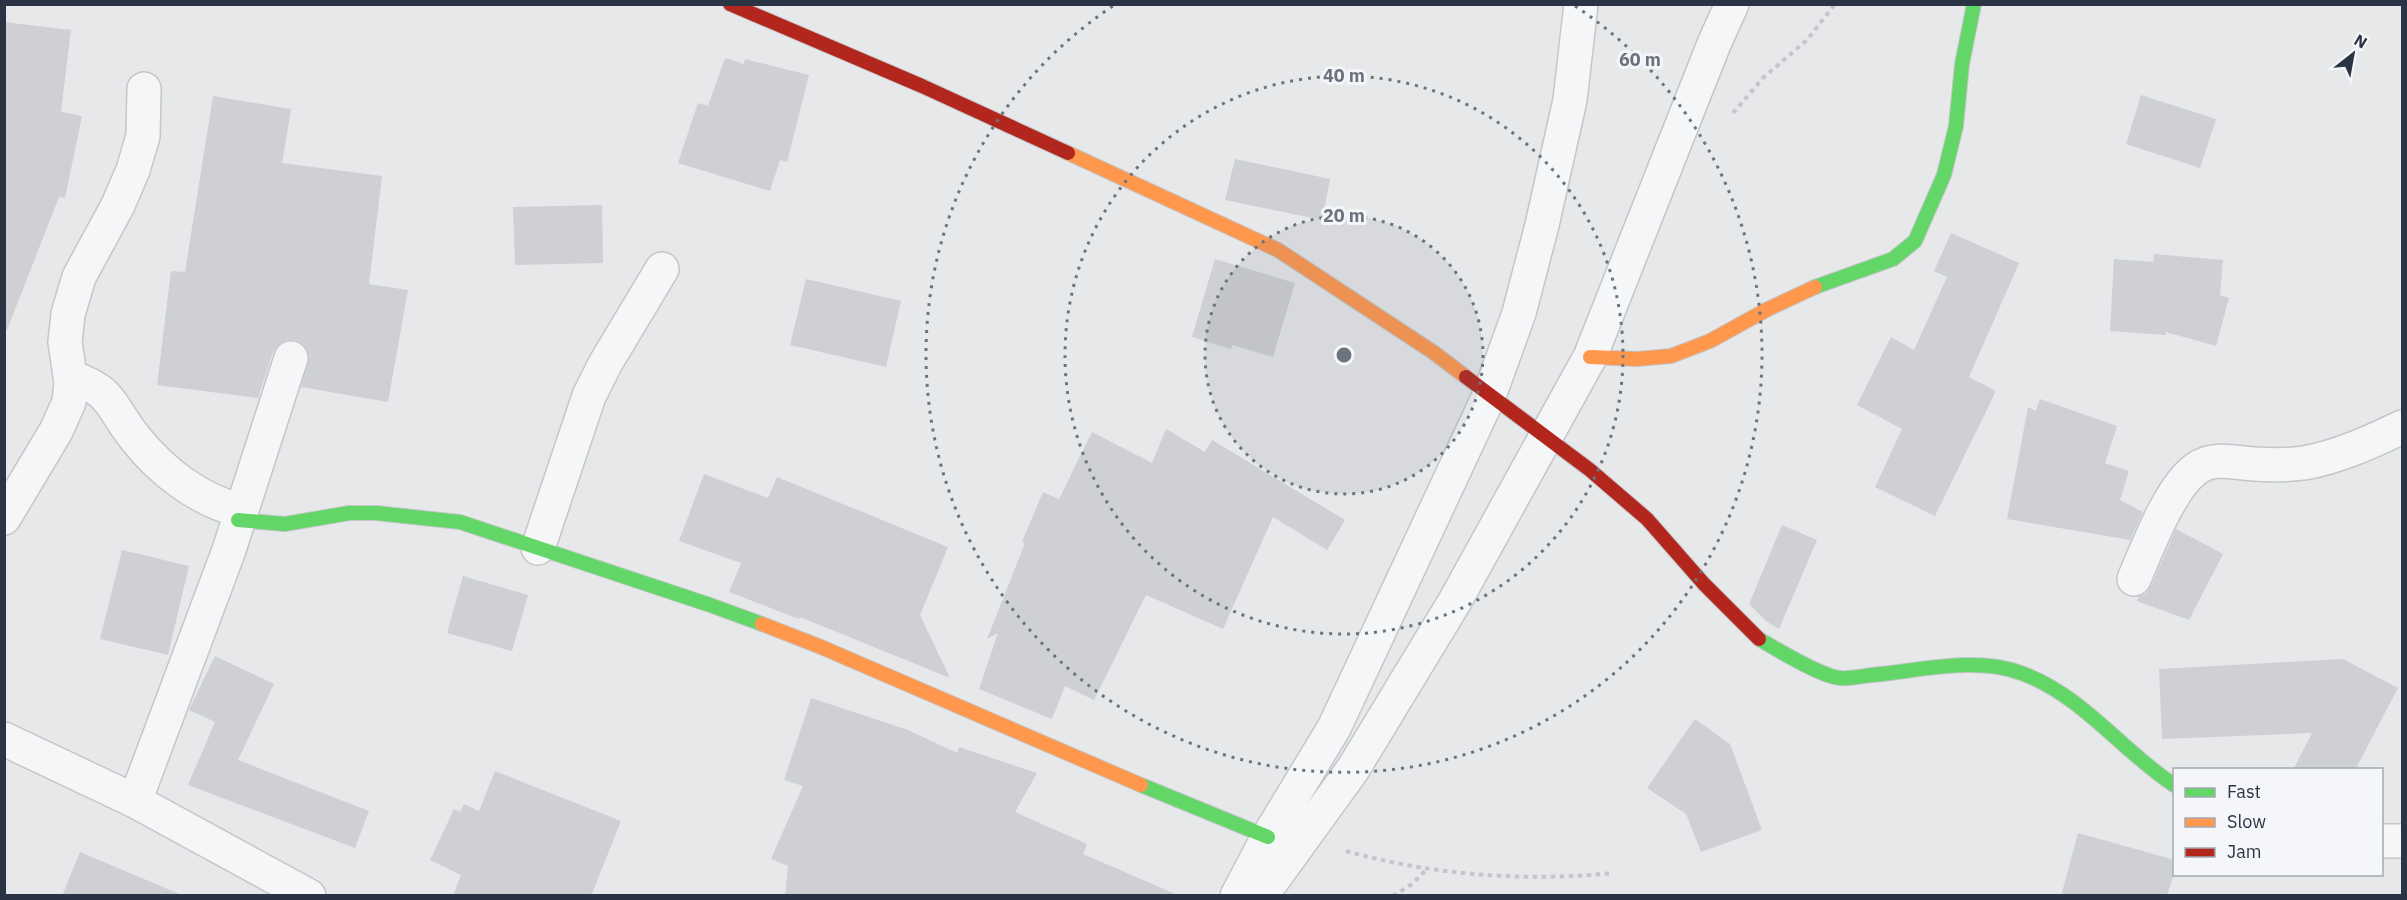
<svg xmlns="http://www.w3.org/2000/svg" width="2407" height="900" font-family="'IBM Plex Sans',sans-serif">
<rect width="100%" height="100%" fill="#e6e8ea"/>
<!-- building -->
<path fill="#ced0d3" d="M 4,22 L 71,30 L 61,112 L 82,116 L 65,198 L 59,197 L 7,330 L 4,329 Z
M 725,58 L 744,64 L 745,59 L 809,75 L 787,162 L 780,160 L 770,191 L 678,163 L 698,103 L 708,106 Z
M 2141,95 L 2216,119 L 2200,168 L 2126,144 Z
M 213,96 L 291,109 L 282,163 L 382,176 L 369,284 L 408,290 L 388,402 L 301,387 L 309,355 L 304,345 L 296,340 L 287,340 L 278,345 L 273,352 L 258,398 L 157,385 L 171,271 L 185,272 Z
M 1235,159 L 1330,179 L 1322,220 L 1225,200 Z
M 602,205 L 603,263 L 515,265 L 513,207 Z
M 1951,233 L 2019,263 L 1969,377 L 1996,391 L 1935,516 L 1875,487 L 1902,429 L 1857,405 L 1891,337 L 1914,350 L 1947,277 L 1934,271 Z
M 2154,254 L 2223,260 L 2220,295 L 2229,298 L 2216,346 L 2166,332 L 2166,335 L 2110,331 L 2114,259 L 2153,262 Z
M 1215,259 L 1295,283 L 1273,357 L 1232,345 L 1231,349 L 1192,337 Z
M 806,279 L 901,301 L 886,367 L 790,345 Z
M 2040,399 L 2117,426 L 2105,463 L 2129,471 L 2120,500 L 2143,512 L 2130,540 L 2007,519 L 2028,407 L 2036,411 Z
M 1166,429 L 1205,452 L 1212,440 L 1345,520 L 1327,550 L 1273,517 L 1223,629 L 1146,595 L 1094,700 L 1065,686 L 1052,719 L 979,689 L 998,633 L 987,639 L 1025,543 L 1022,542 L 1043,492 L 1059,499 L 1092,432 L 1152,463 Z
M 704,474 L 768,498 L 777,477 L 948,547 L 920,615 L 950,678 L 800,617 L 799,619 L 729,592 L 741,563 L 679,541 Z
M 1782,525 L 1817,540 L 1779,629 L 1766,621 L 1749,604 Z
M 2176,529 L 2223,554 L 2189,620 L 2137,601 L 2139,596 L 2146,594 L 2151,586 Z
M 122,550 L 189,566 L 168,655 L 100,639 Z
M 463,576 L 528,595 L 512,651 L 447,633 Z
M 215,656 L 274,684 L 238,760 L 369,811 L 355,848 L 188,785 L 215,722 L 189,710 Z
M 2343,659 L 2398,688 L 2355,770 L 2293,770 L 2312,733 L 2162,739 L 2159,669 Z
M 811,698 L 908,730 L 957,753 L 959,747 L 1037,773 L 1015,812 L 1087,844 L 1083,854 L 1180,896 L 785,896 L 788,866 L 771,859 L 803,786 L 784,780 Z
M 1695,719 L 1730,744 L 1762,830 L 1701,852 L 1686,814 L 1647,788 Z
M 495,771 L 621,821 L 591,896 L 453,896 L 461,875 L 430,860 L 454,809 L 460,812 L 464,804 L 479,811 Z
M 2078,833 L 2175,860 L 2175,870 L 2167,896 L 2061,896 Z
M 80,852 L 182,895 L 182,896 L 62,896 Z"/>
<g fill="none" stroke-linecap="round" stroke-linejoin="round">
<!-- street casing -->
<g stroke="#c4c6c8" stroke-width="36">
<path id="street" d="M 71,377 C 115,392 109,406 136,439 C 162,472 200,501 242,511
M 4,518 L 56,431 L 69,402 L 71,383 L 65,342 L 68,314 L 79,277 L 118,205 L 133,170 L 143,136 L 144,89
M 538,548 L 589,396 L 605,364 L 662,269
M 2134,579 C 2147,549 2170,487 2196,469 C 2213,456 2234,463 2254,464 C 2270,465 2288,465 2304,463 C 2338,457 2371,442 2402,427
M 4,739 L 135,801 L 309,896
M 135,801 L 229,550 L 291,358
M 2382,841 L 2402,841
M 1237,896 L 1268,837 L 1334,728 L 1489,396 L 1519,313 L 1542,225 L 1570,100 L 1581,4
M 1258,896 L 1272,881 L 1353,769 L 1455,601 L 1590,357 L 1714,44 L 1732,4"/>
</g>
<!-- fast casing -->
<g stroke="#c4c6c8" stroke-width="16">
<path id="fast" d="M 1815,287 L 1893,259 L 1915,241 L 1944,175 L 1956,126 L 1962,64 L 1974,4
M 238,520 L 285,524 L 349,513 L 376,513 L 460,522 L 710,605 L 762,624
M 1759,639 C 1778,650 1820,676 1840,678 C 1851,679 1862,676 1872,675 C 1919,671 1975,656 2021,673 C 2081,694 2122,751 2174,785
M 1141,785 L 1268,837"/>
</g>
<!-- slow casing -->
<g stroke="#c4c6c8" stroke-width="16">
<path id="slow" d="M 1068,153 L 1278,250 L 1433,352 L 1466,377
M 1590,357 L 1637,359 L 1671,356 L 1710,341 L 1768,309 L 1815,287
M 762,624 L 821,647 L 1141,785"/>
</g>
<!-- jam casing -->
<g stroke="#c4c6c8" stroke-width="16">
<path id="jam" d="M 730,4 L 922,86 L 1068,153
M 1466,377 L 1590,470 L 1647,519 L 1704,584 L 1759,639"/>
</g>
<!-- path -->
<path stroke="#c5c6ca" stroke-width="4" stroke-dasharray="4.5 4.5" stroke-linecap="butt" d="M 1733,113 L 1764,77 L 1807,40 L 1835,4
M 1346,851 C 1431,875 1525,882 1613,873
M 1393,896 L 1412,884 L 1427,869"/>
<!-- street -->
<use href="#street" stroke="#f5f6f7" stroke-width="33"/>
<!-- fast -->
<use href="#fast" stroke="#63d668" stroke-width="14"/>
<!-- slow -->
<use href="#slow" stroke="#ff974d" stroke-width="14"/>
<!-- jam -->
<use href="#jam" stroke="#b3261e" stroke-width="14"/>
</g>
<!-- distance rings -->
<circle cx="1344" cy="355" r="139" fill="#6c737f" fill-opacity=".12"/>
<g fill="none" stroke="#6c737f" stroke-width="3" stroke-dasharray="3 6">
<circle cx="1344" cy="355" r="139"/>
<circle cx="1344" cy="355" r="279"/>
<path d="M1575 6A418 418 0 1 1 1113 6"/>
</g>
<circle cx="1344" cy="355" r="9" fill="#6c737f" stroke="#f4f6f9" stroke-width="3"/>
<g font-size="18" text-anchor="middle" font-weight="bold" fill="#6c737f" stroke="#f4f6f9" stroke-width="6" stroke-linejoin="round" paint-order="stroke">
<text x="1640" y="66">60 m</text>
<text x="1344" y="82">40 m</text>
<text x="1344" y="222">20 m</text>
</g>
<!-- border -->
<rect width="2407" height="900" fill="none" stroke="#2b3445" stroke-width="12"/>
<!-- legend -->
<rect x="2173" y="768" width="210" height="108" fill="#f4f6f9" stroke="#a4a8b1" stroke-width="1.5"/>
<rect x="2185" y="788" width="30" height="9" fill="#63d668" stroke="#a4a8b1" stroke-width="1.5"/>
<text x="2227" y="798" font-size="18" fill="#2b3445">Fast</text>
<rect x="2185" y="818" width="30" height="9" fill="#ff974d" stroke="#a4a8b1" stroke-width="1.5"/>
<text x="2227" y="828" font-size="18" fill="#2b3445">Slow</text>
<rect x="2185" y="848" width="30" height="9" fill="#b3261e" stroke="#a4a8b1" stroke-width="1.5"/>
<text x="2227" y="858" font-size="18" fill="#2b3445">Jam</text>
<!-- north arrow -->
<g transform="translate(2353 54) rotate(31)" stroke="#f4f6f9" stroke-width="4.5" paint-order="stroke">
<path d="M0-4.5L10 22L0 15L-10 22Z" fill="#2b3445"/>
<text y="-9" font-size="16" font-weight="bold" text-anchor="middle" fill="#2b3445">N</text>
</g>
</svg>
